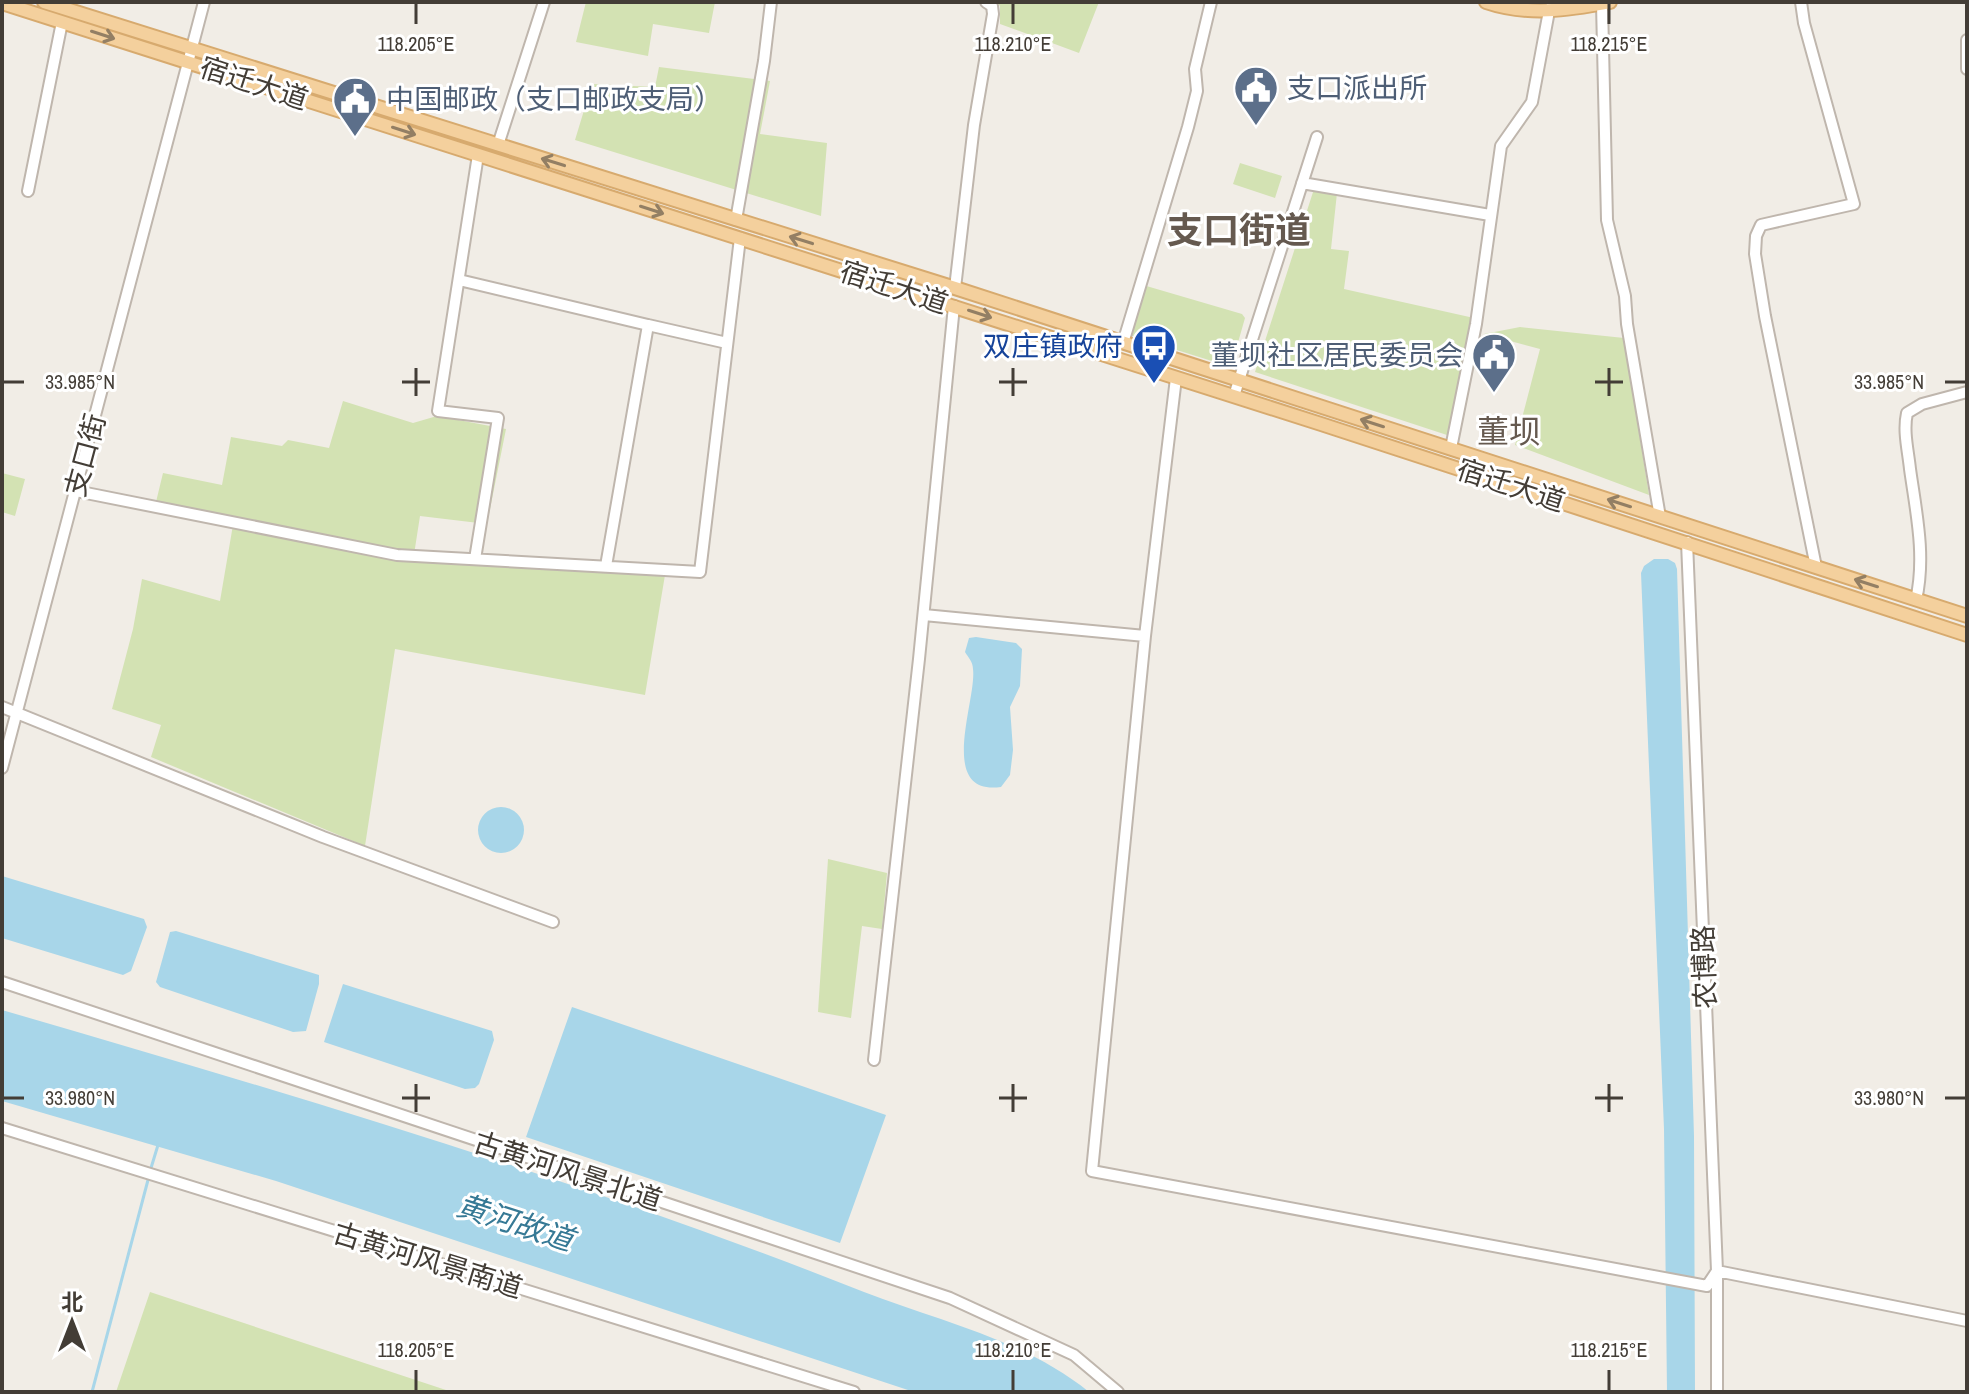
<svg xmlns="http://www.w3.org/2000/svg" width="1969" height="1394" font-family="'Archivo Narrow','Noto Sans SC',sans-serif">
<rect width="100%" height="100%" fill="#f1ede6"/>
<!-- green -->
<path fill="#d3e2b3" d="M 586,2 L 715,2 L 709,33 L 653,24 L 648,56 L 576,42 Z
M 996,2 L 1099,2 L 1079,53 L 1000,24 L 1000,6 Z
M 659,67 L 770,81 L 760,134 L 827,143 L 821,216 L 575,140 L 592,84 L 655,87 Z
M 1240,163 L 1282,176 L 1275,198 L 1233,184 Z
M 1314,189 L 1337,193 L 1331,249 L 1349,251 L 1344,289 L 1474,318 L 1450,436 L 1255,372 Z
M 1143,285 L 1242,314 L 1245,318 L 1231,367 L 1129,335 Z
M 1520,327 L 1624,338 L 1649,495 L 1515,445 L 1540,349 L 1484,334 Z
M 343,401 L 413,423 L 437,416 L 506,429 L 487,524 L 420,516 L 413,561 L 665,575 L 645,695 L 395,649 L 365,846 L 151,757 L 161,725 L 112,709 L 133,629 L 142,579 L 220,601 L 234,519 L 156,502 L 163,473 L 222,485 L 231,437 L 282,446 L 288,440 L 329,448 Z
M 2,473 L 25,479 L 15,516 L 2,512 Z
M 828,859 L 887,873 L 882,929 L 862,926 L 851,1018 L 818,1012 Z
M 150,1292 L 452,1392 L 116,1392 Z"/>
<!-- water -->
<path fill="#a8d6e9" d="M 1654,559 L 1668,559 L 1675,563 L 1677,569 L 1694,1136 L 1695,1392 L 1667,1392 L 1664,1129 L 1641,573 L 1644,566 Z
M 976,637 L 1016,643 L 1022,649 L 1020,686 L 1010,707 L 1013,750 L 1010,775 L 1001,787 C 936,796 977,700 973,669 C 973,662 968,657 965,652 L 969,638 Z
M478 830a23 23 0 1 1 46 0a23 23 0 1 1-46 0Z
M 2,876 L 144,919 L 147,927 L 131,971 L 123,975 L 2,938 Z
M 176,931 L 319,975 L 319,984 L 306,1031 L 293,1032 L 160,987 L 156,982 L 170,932 Z
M 343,984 L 492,1031 L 494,1040 L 479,1084 L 475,1088 L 465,1089 L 324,1042 Z
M 572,1007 L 886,1115 L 840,1243 L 526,1137 Z
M 2,1010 C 291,1094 584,1181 864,1292 C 939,1321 1025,1340 1089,1392 L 914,1392 L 276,1181 L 2,1101 Z"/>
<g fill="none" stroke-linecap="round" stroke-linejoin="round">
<!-- stream -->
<path stroke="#a8d6e9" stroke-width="3" d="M 151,1168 L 158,1145
M 92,1392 L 148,1180"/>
<!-- minor casing -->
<g stroke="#bfb6ad" stroke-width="14">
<path id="minor" d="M 1801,2 L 1804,23 L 1854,204 L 1761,225 L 1756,236 L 1755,254 L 1765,316 L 1816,567
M 1602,4 L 1607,220 L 1625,296 L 1627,324 L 1660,517
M 1967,40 L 1967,69
M 498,145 L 544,2
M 1302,183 L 1490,215
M 28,191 L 62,22
M 736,220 L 764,61 L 771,2
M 459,280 L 648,325
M 955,288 L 974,125 L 993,14 L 992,6 L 986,2
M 1123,343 L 1188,127 L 1197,91 L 1195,69 L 1211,2
M 1176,378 L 1145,636 L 1092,1171 L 1707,1286 L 1717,1271 L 1967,1321
M 1234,396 L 1317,137
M 1451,448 L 1476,324 L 1501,146 L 1532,102 L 1549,11 L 1554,2
M 76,491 L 397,555 L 700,572 L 740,238
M 1687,542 L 1717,1271 L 1717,1392
M 475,559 L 498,418 L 438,411 L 478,155
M 606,566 L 648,325 L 727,343
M 1916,600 C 1926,556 1916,512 1910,469 C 1908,450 1903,431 1907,413 L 1922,404 L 1967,392
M 924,615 L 1145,636
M 2,707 L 323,837 L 553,922
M 2,768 L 204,2
M 2,982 L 950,1298 L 1074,1355 L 1118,1392
M 874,1060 L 919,659 L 954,306
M 2,1128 L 854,1392"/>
</g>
<!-- major casing -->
<g stroke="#d7aa6e" stroke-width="16">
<path id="major" d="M 44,2 L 955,288 L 1967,616
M 1486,2 C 1527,16 1568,10 1610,2
M 2,3 L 1321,424 L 1967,635"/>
</g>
<!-- minor -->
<use href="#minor" stroke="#fff" stroke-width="10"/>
<!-- major -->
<use href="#major" stroke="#f4d09d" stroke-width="12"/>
</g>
<!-- one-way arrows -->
<defs><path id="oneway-shaft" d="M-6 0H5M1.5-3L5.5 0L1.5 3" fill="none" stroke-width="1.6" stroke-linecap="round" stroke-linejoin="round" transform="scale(2)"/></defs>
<g stroke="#937f64">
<use href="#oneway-shaft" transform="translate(103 35) rotate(18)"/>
<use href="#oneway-shaft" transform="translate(404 131) rotate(18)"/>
<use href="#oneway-shaft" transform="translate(553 162) rotate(-163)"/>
<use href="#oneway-shaft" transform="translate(652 210) rotate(18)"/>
<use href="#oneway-shaft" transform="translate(801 240) rotate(-163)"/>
<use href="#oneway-shaft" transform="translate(980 314) rotate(18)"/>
<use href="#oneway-shaft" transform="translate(1372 423) rotate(-162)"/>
<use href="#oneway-shaft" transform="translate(1619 503) rotate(-162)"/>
<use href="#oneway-shaft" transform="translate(1866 583) rotate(-162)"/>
</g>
<!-- ticks -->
<path fill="none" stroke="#433d36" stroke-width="3" d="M 416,4 L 416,24M 1013,4 L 1013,24M 1609,4 L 1609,24M 416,368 L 416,396M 1013,368 L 1013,396M 1609,368 L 1609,396M 4,382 L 24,382M 402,382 L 430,382M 999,382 L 1027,382M 1595,382 L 1623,382M 1945,382 L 1965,382M 416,1084 L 416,1112M 1013,1084 L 1013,1112M 1609,1084 L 1609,1112M 4,1098 L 24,1098M 402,1098 L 430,1098M 999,1098 L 1027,1098M 1595,1098 L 1623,1098M 1945,1098 L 1965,1098M 416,1370 L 416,1390M 1013,1370 L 1013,1390M 1609,1370 L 1609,1390"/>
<!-- icons -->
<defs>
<g id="civic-pin" transform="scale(2.3)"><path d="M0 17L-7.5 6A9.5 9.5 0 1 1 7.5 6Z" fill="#5c6f8a" stroke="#fff"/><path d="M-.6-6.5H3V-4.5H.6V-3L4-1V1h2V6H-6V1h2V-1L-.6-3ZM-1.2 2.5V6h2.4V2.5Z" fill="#fff"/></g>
<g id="bus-pin" transform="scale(2.3)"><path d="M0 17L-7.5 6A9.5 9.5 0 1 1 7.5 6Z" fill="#1a4fb4" stroke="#fff"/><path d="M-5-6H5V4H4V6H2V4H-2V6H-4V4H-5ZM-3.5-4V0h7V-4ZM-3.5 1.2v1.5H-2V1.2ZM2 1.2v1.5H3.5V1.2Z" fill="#fff"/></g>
</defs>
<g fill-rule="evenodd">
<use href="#civic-pin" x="1256" y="88"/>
<use href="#civic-pin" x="355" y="99"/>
<use href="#bus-pin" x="1154" y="346"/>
<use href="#civic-pin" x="1494" y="355"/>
</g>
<g text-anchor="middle" stroke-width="6" stroke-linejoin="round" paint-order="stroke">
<!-- street labels -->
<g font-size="28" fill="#433d36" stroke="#fff">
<text transform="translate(254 83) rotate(18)" y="10">宿迁大道</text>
<text transform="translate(894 287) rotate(18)" y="10">宿迁大道</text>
<text transform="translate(85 455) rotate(-75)" y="10">支口街</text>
<text transform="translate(1511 485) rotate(18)" y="10">宿迁大道</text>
<text transform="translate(1704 967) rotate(-92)" y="10">农博路</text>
<text transform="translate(568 1171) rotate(18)" y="10">古黄河风景北道</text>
<text transform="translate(428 1260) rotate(17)" y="10">古黄河风景南道</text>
</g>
<!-- service labels -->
<g font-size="28" fill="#4e5e75" stroke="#fff" text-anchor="start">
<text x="1287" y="98">支口派出所</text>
<text x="386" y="109">中国邮政（支口邮政支局）</text>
<text x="1463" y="365" text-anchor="end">董坝社区居民委员会</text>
</g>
<!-- transit labels -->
<g font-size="28" fill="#164399" stroke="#fff" text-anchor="end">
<text x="1123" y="356">双庄镇政府</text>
</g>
<!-- water labels -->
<g font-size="30" font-style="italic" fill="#367995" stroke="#fff">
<text transform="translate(515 1223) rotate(18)" y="10">黄河故道</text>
</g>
<!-- quarter labels -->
<g font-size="32" fill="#65594f" stroke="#fff">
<text x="1509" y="443">董坝</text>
</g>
<!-- district labels -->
<g font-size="36" font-weight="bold" fill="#65594f" stroke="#fff">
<text x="1239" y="243">支口街道</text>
</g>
</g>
<g font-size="20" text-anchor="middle" fill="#433d36" stroke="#fff" stroke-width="6" stroke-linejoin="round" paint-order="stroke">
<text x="416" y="51">118.205°E</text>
<text x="1013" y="51">118.210°E</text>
<text x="1609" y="51">118.215°E</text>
<text x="80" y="389">33.985°N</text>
<text x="1889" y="389">33.985°N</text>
<text x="80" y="1105">33.980°N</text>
<text x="1889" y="1105">33.980°N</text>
<text x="416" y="1357">118.205°E</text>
<text x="1013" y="1357">118.210°E</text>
<text x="1609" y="1357">118.215°E</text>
</g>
<!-- border -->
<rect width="1969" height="1394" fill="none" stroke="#433d36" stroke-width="8"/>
<!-- north arrow -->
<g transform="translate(72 1322)" stroke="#ffffff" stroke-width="6" paint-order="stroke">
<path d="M0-6L14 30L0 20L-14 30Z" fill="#433d36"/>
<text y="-12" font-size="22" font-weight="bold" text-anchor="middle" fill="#433d36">北</text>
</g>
</svg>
